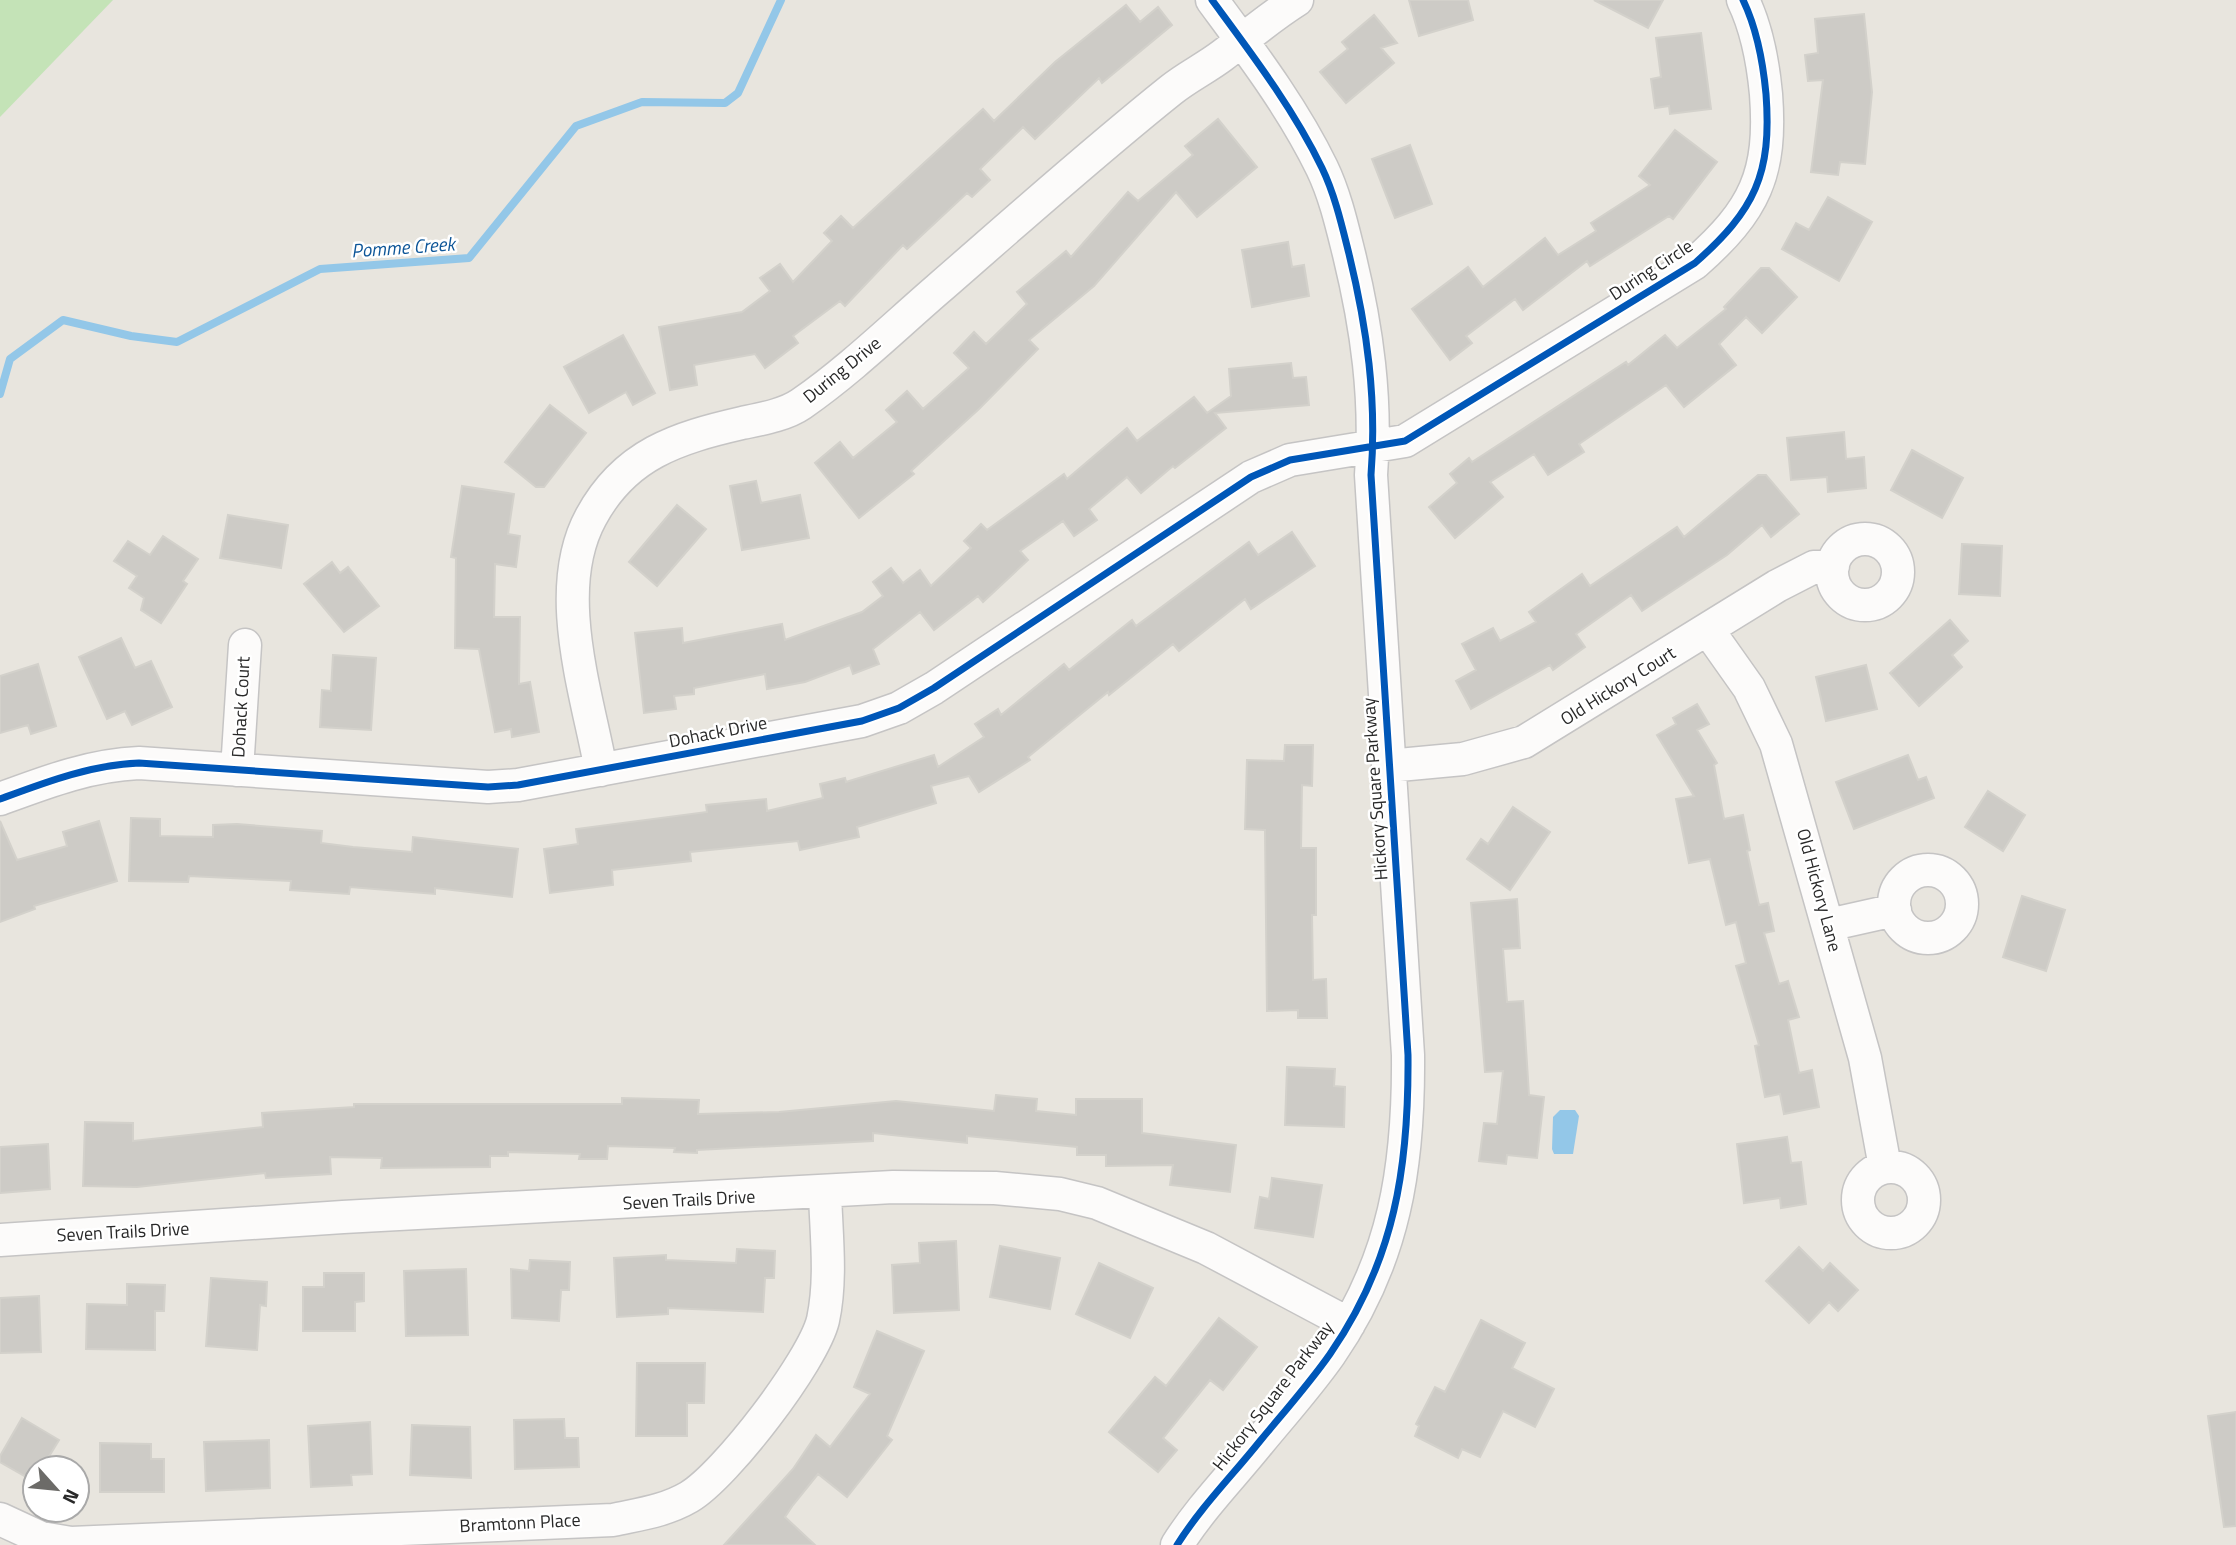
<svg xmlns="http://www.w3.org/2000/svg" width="2236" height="1545" font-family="'Titillium Web',sans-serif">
<rect width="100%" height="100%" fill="#e8e5de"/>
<!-- green -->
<path fill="#c4e3b7" d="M 0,0 L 113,0 L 0,117 Z"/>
<!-- water -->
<path fill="#93c7e8" d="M 1560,1110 L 1575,1110 L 1579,1116 L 1573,1154 L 1554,1154 L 1552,1149 L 1553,1117 Z"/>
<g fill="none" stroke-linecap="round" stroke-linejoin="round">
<!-- stream -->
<path stroke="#93c7e8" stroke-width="8" d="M 0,394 L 10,359 L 63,320 L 131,336 L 177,342 L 320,269 L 469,258 L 576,126 L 642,102 L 725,103 L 738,93 L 781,0"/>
</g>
<!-- building -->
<path fill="#cdcbc6" stroke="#d3d1cb" stroke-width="2" d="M 1409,0 L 1468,0 L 1473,20 L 1419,36 Z
M 1594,0 L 1663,0 L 1648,28 Z
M 1126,5 L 1140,22 L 1158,7 L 1172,25 L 1102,83 L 1099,78 L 1035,139 L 1023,127 L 980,169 L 990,180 L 972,197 L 967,193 L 907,249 L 903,245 L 845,306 L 840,301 L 793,336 L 798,343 L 765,368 L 755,354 L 694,365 L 697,385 L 670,390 L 659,327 L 742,312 L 770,291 L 760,278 L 780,264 L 793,282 L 832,241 L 824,233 L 841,216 L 853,228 L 983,109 L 994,121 L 1055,62 Z
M 1864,14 L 1872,92 L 1865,164 L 1840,162 L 1838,175 L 1811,172 L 1823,80 L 1808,81 L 1805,55 L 1818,53 L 1815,19 Z
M 1374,15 L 1397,43 L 1381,48 L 1394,63 L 1346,103 L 1320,72 L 1348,49 L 1342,42 Z
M 1701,33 L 1711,109 L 1670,114 L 1669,106 L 1655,108 L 1651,79 L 1661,77 L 1656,38 Z
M 1218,119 L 1257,167 L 1197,217 L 1176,192 L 1094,286 L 1029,340 L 1038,349 L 979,409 L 911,471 L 914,474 L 859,518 L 815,463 L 840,442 L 853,458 L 897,422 L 886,410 L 907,391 L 923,409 L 969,368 L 954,353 L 974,332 L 986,344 L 1027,304 L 1017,292 L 1066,251 L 1071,257 L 1128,192 L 1138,201 L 1193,155 L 1185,146 Z
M 1675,130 L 1717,162 L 1673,219 L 1669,216 L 1590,266 L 1587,261 L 1523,310 L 1515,299 L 1466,336 L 1472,343 L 1450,360 L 1412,309 L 1468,267 L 1483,287 L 1545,238 L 1558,255 L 1596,231 L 1591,223 L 1650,185 L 1639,176 Z
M 1410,145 L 1432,204 L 1395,218 L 1372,159 Z
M 1828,197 L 1872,222 L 1839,281 L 1782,249 L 1796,223 L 1809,230 Z
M 1288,242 L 1292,267 L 1304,265 L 1309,296 L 1252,307 L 1242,250 Z
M 1761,268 L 1769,268 L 1797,297 L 1762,333 L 1746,317 L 1719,344 L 1736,365 L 1684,407 L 1666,385 L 1579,444 L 1584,452 L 1548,475 L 1534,454 L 1490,482 L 1503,497 L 1455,538 L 1429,507 L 1457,483 L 1450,474 L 1469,458 L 1472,462 L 1626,362 L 1628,365 L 1665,335 L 1677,348 L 1726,309 L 1724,307 Z
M 623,335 L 655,393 L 633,405 L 626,392 L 589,413 L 564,367 Z
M 1291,363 L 1293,378 L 1306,377 L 1309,405 L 1215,413 L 1226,428 L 1175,468 L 1173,466 L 1141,493 L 1127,477 L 1089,509 L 1097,520 L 1074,536 L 1063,521 L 1020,551 L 1028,560 L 983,602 L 978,596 L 934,630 L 920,612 L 873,649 L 879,664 L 853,674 L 850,665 L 805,682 L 767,689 L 765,674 L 694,688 L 694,694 L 674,696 L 676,709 L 644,713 L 635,633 L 682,628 L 683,643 L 782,624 L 785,640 L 862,612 L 883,596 L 873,582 L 891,568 L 903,583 L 920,570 L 931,586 L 971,548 L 964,541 L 981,524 L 987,530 L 1064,474 L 1067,479 L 1127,428 L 1137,441 L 1194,397 L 1207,413 L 1231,396 L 1229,369 Z
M 550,405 L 586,433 L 544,487 L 536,487 L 505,462 Z
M 1844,432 L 1846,459 L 1864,457 L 1866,488 L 1828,492 L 1827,477 L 1791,480 L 1787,438 Z
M 1912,450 L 1963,478 L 1942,518 L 1891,490 Z
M 1758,475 L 1766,475 L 1799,514 L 1771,537 L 1762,525 L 1727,555 L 1642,611 L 1631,595 L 1576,634 L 1585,647 L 1553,670 L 1550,665 L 1471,709 L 1456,681 L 1476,670 L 1462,644 L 1493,628 L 1500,641 L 1536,622 L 1529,612 L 1582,574 L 1590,586 L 1677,527 L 1684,537 Z
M 756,481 L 761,503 L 800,495 L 809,538 L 742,550 L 730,486 Z
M 462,486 L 514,494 L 508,534 L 520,536 L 516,567 L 495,564 L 494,617 L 520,617 L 519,684 L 530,682 L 539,732 L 512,737 L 511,729 L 495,732 L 479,649 L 455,648 L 456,558 L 451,557 Z
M 677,505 L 706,529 L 657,586 L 629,562 Z
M 228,515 L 288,525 L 281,568 L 220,558 Z
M 1292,532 L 1315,566 L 1251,609 L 1245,599 L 1179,651 L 1173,644 L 1109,695 L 1108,692 L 1028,757 L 1030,760 L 979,792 L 969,776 L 931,786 L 936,803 L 857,827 L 859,837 L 800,850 L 798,841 L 690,852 L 691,861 L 612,870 L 613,885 L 550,893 L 544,849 L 578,844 L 576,829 L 707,812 L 706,805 L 766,799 L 767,811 L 823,798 L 820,784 L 845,778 L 846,782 L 934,755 L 938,767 L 984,737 L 975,724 L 998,709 L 1001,715 L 1064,664 L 1069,670 L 1132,620 L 1136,626 L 1249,542 L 1258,555 Z
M 163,536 L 198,559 L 183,581 L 187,584 L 161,623 L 141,610 L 144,598 L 129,588 L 137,576 L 114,561 L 128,541 L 150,555 Z
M 1962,544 L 2002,546 L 2000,596 L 1959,594 Z
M 332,562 L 340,573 L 348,567 L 379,606 L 344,632 L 304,584 Z
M 1950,620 L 1968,641 L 1952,655 L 1962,667 L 1919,706 L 1890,673 Z
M 121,638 L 135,668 L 151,661 L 172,707 L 132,725 L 125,711 L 107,719 L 79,657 Z
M 333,655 L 376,658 L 371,730 L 320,727 L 322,690 L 331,691 Z
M 38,664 L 56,726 L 31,734 L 28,725 L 0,733 L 0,676 Z
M 1866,665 L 1877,709 L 1826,721 L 1816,677 Z
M 1697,704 L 1709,724 L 1697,730 L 1717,763 L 1714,765 L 1724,819 L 1743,815 L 1750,850 L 1747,851 L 1759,905 L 1768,903 L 1774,931 L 1764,933 L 1779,984 L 1788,981 L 1799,1017 L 1788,1020 L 1799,1073 L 1812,1070 L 1819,1107 L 1784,1114 L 1780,1094 L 1765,1097 L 1755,1046 L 1759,1045 L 1736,966 L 1746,963 L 1736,922 L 1726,925 L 1710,859 L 1689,863 L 1676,799 L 1694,796 L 1657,735 L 1676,724 L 1673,718 Z
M 1285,745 L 1313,745 L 1312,786 L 1302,785 L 1301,848 L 1316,848 L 1316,915 L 1312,915 L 1313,980 L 1326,979 L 1327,1018 L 1298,1018 L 1298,1010 L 1267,1011 L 1265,830 L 1245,829 L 1247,760 L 1284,761 Z
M 1908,755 L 1918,780 L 1926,777 L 1934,798 L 1854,829 L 1836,782 Z
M 1988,791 L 2025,815 L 2003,851 L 1965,827 Z
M 1513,807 L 1550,832 L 1510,890 L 1467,859 L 1481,839 L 1488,844 Z
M 131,818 L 160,819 L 160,836 L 213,837 L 213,825 L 237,824 L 322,831 L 321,843 L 353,847 L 412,852 L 413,837 L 518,849 L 512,897 L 435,888 L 435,894 L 350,887 L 349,894 L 290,890 L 291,881 L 189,876 L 188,882 L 129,881 Z
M 0,821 L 17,860 L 67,846 L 63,832 L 99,821 L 117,881 L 34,906 L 35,909 L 0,922 Z
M 2022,896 L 2065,910 L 2046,971 L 2003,957 Z
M 1517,899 L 1520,948 L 1503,949 L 1507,1002 L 1523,1001 L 1529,1095 L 1544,1097 L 1537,1158 L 1507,1155 L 1506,1164 L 1479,1161 L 1484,1123 L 1497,1124 L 1503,1071 L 1485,1072 L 1471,903 Z
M 1287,1067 L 1335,1069 L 1334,1086 L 1345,1087 L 1344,1127 L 1285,1125 Z
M 996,1095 L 1037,1099 L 1036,1111 L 1076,1115 L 1076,1099 L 1142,1099 L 1142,1133 L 1236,1145 L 1230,1192 L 1170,1185 L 1173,1165 L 1106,1166 L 1106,1155 L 1077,1155 L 1077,1147 L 967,1136 L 967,1143 L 873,1133 L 873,1141 L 697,1150 L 697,1153 L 674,1152 L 675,1148 L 608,1146 L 607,1159 L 579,1159 L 580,1154 L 508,1152 L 508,1156 L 490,1156 L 490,1167 L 381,1168 L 382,1158 L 330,1157 L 331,1174 L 266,1178 L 265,1173 L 137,1187 L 83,1186 L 85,1122 L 133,1123 L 133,1141 L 263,1127 L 262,1113 L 354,1107 L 354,1104 L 622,1104 L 622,1098 L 699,1100 L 698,1114 L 779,1112 L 896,1101 L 994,1111 Z
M 1787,1137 L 1791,1163 L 1801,1162 L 1806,1204 L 1781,1208 L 1780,1198 L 1744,1203 L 1737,1144 Z
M 48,1144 L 50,1189 L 0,1193 L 0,1147 Z
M 1272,1178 L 1322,1185 L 1313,1237 L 1255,1228 L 1260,1197 L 1269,1199 Z
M 956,1241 L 959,1310 L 894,1313 L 892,1265 L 920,1263 L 919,1243 Z
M 1000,1246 L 1060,1258 L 1050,1309 L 990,1297 Z
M 1799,1247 L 1823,1271 L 1830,1263 L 1858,1290 L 1838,1311 L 1829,1302 L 1809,1323 L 1766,1281 Z
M 737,1249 L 775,1251 L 774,1278 L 765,1278 L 763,1312 L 668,1308 L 668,1314 L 617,1317 L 614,1258 L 666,1255 L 666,1260 L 736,1263 Z
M 530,1260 L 570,1262 L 569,1290 L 561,1290 L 559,1321 L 512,1318 L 511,1269 L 529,1271 Z
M 1099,1263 L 1153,1288 L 1130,1338 L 1076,1314 Z
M 466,1269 L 468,1335 L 406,1336 L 404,1271 Z
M 324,1273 L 364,1273 L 364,1301 L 355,1302 L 355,1331 L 303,1331 L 303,1287 L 324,1287 Z
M 211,1278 L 267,1282 L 266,1306 L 260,1305 L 257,1350 L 206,1346 Z
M 127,1284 L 165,1285 L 164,1311 L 155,1311 L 155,1350 L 86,1349 L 87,1304 L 127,1305 Z
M 39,1296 L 41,1352 L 0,1353 L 0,1298 Z
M 1219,1318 L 1257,1347 L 1223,1390 L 1210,1380 L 1163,1438 L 1177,1450 L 1158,1472 L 1109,1432 L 1155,1377 L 1166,1386 Z
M 1481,1320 L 1525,1343 L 1512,1368 L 1554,1389 L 1535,1427 L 1503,1411 L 1480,1457 L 1462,1449 L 1458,1458 L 1415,1436 L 1419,1426 L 1416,1424 L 1435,1387 L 1445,1392 Z
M 877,1331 L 924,1351 L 887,1436 L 892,1440 L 847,1497 L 818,1474 L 793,1505 L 785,1517 L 815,1545 L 724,1545 L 793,1469 L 816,1435 L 830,1447 L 870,1394 L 854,1387 Z
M 637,1363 L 705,1363 L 704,1403 L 687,1403 L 687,1436 L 636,1436 Z
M 2236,1412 L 2236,1526 L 2224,1527 L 2208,1416 Z
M 22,1418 L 59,1440 L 42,1468 L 35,1468 L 35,1482 L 0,1462 L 0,1456 Z
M 564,1419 L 565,1438 L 578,1438 L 579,1467 L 515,1469 L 514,1420 Z
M 370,1422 L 372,1474 L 351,1475 L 352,1485 L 311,1487 L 308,1426 Z
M 412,1425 L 470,1427 L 471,1478 L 410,1475 Z
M 269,1440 L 270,1488 L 206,1491 L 204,1442 Z
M 100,1443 L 151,1444 L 151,1459 L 164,1459 L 164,1492 L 100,1492 Z"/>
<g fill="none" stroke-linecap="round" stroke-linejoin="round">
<!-- minor casing -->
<g stroke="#c5c4c4" stroke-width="35">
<path id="minor" d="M1832 572a33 33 0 1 1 66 0a33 33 0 1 1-66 0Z
M 1708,630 L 1749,688 L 1776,744 L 1865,1058 L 1885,1167
M 1388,766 L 1463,759 L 1524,742 L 1777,586 L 1814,567 L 1833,566
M 237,770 L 245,645
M 601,770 C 587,693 551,590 591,517 C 625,454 677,438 742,423 C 761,419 785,415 801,404 C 850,370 894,327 938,289 C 1015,222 1091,154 1171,90 C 1187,77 1206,68 1223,55 C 1248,36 1270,17 1297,0
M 0,799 C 46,782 90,765 139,763 L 488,787 L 518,785 L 862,721 L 899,708 L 934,688 L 1251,477 L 1290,460 L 1405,441 L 1695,263 C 1755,210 1772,174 1766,94 C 1763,62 1757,29 1743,0
M1894 904a34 34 0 1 1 68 0a34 34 0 1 1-68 0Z
M 1828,925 L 1895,910
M1858 1200a33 33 0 1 1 66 0a33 33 0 1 1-66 0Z
M 0,1240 L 343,1217 L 893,1187 L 995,1188 L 1060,1194 L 1097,1203 L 1206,1248 L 1349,1324
M 0,1519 L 41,1538 L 71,1543 L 613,1520 C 640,1514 665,1511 689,1497 C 726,1475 813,1361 823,1320 C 832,1278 826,1233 825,1192
M 1177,1545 C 1201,1507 1232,1476 1260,1441 C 1284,1412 1309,1384 1330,1354 C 1395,1260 1409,1166 1408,1055 L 1371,475 C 1377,399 1367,328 1349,254 C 1342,226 1335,195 1322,168 C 1293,108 1251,53 1212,0"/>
</g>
<!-- minor -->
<use href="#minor" stroke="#fcfbfa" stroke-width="32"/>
<!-- cycleway casing -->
<g stroke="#fff" stroke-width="11">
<path id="cycleway" d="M 0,799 C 46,782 90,765 139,763 L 488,787 L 518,785 L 862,721 L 899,708 L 934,688 L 1251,477 L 1290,460 L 1405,441 L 1695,263 C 1755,210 1772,174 1766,94 C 1763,62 1757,29 1743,0
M 1177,1545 C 1201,1507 1232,1476 1260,1441 C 1284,1412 1309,1384 1330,1354 C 1395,1260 1409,1166 1408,1055 L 1371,475 C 1377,399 1367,328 1349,254 C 1342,226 1335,195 1322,168 C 1293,108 1251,53 1212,0"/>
</g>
<!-- cycleway -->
<use href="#cycleway" stroke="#0057b8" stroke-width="7"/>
</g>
<g text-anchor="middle" stroke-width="5" stroke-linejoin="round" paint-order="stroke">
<!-- street labels -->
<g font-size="18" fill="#292929" stroke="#fff">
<text transform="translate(1651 270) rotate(-33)" y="6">During Circle</text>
<text transform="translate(842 370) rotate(-39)" y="6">During Drive</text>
<text transform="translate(1618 686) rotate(-32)" y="6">Old Hickory Court</text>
<text transform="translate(241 707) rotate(-87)" y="6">Dohack Court</text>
<text transform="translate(718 732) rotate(-11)" y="6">Dohack Drive</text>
<text transform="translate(1375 789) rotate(-94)" y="6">Hickory Square Parkway</text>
<text transform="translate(1819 890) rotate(75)" y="6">Old Hickory Lane</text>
<text transform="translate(689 1200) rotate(-3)" y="6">Seven Trails Drive</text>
<text transform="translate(123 1232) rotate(-3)" y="6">Seven Trails Drive</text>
<text transform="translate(1273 1396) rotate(-52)" y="6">Hickory Square Parkway</text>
<text transform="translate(520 1523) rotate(-3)" y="6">Bramtonn Place</text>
</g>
<!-- water labels -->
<g font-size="19" font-style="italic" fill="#0e5698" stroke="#fff">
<text transform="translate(403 247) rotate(-4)" y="7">Pomme Creek</text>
</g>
</g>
<!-- north arrow -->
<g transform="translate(56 1489) rotate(117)"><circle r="33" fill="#ffffff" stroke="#a9a9a9" stroke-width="2"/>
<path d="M0-5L12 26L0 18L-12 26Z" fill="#6c6b68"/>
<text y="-10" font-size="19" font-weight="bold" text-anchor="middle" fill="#292929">N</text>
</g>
</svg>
